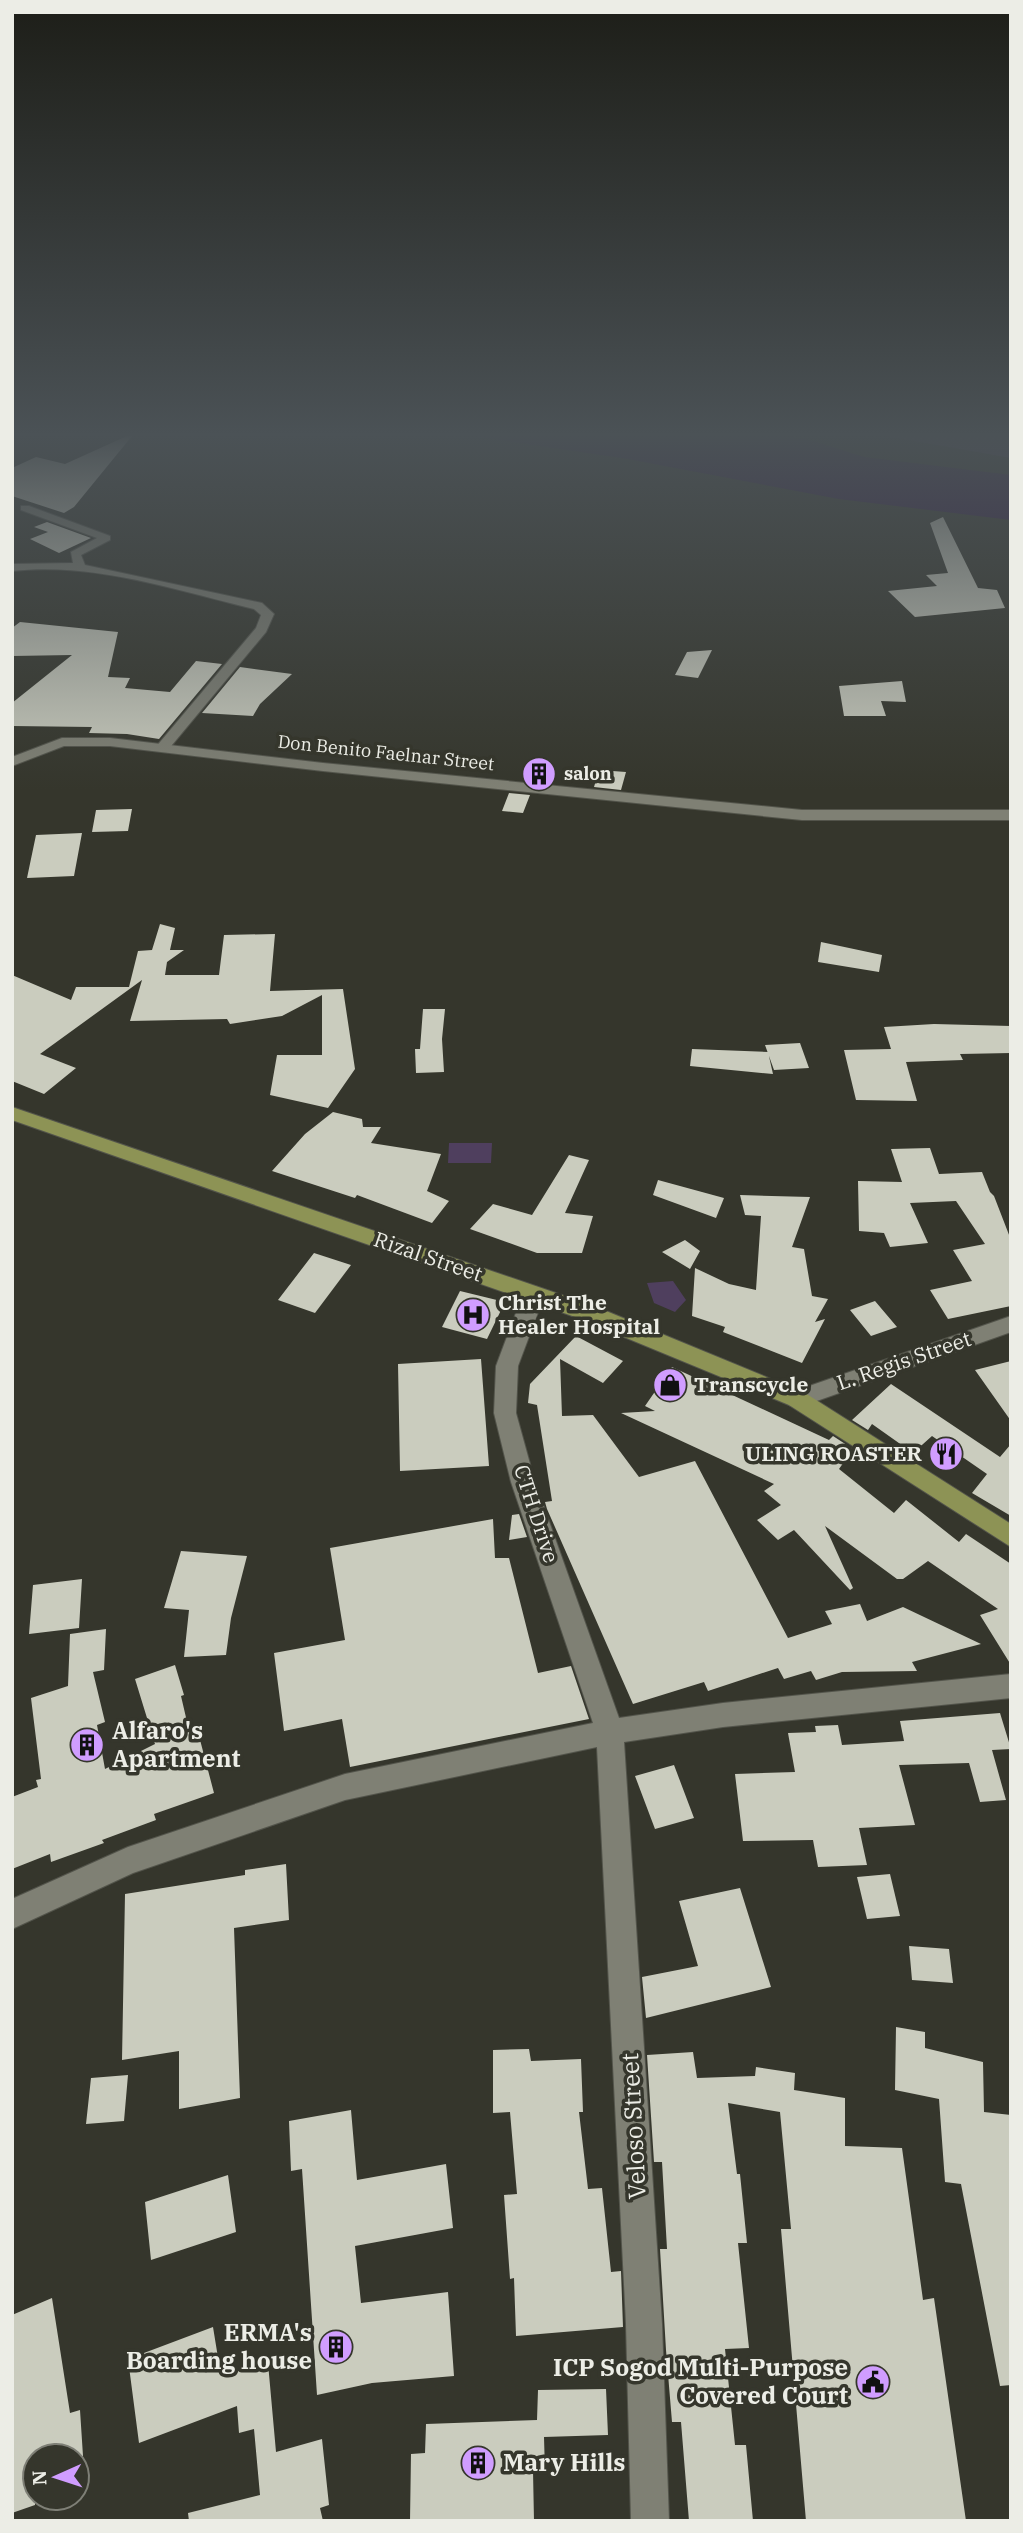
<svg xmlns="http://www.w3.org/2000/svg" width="1023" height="2533" font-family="'IBM Plex Serif',serif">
<rect width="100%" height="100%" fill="#35362c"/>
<!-- green -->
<path fill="#4f3f5e" d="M 886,436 L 1011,436 L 1011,458 Z
M 449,1143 L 492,1143 L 491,1163 L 448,1163 Z
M 673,1281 L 686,1300 L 675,1312 L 654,1303 L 647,1283 Z"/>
<!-- water -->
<path fill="#311846" d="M 473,436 L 783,436 L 810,440 L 864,457 L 1011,475 L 1011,520 L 839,499 L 628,459 Z"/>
<!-- building -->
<path fill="#caccbe" d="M 127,436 L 132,436 L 74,507 L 64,513 L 12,496 L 12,468 L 36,457 L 65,464 Z
M 943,517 L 978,588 L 997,590 L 1005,608 L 915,617 L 888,591 L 937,586 L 926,575 L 948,573 L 930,523 Z
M 47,522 L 91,538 L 59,553 L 30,539 L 48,532 L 34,527 Z
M 20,622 L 118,632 L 108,677 L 130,678 L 125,688 L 170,692 L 196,661 L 222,664 L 159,739 L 127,734 L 89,733 L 92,727 L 12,726 L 12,703 L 72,655 L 12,656 L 12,628 Z
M 712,650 L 698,678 L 675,675 L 687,652 Z
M 240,667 L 292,674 L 260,704 L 253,716 L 202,713 Z
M 902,681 L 906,702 L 881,701 L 886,716 L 844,716 L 839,686 Z
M 599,770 L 626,772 L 621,790 L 594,787 Z
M 509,793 L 530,795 L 523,813 L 502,811 Z
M 132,809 L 128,831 L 92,832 L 96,810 Z
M 82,833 L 74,876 L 27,878 L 36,835 Z
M 160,924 L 175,928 L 170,950 L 184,950 L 167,962 L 165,975 L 219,975 L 224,935 L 275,934 L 270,991 L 343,989 L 355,1069 L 328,1108 L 270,1095 L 277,1055 L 322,1055 L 322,995 L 282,1016 L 230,1024 L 227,1019 L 130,1021 L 142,980 L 40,1054 L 76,1068 L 44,1094 L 12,1081 L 12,975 L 71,1000 L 76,987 L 129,987 L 138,951 L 152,950 Z
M 821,942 L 882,955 L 879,972 L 818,962 Z
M 423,1009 L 445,1009 L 442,1039 L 444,1072 L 416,1073 L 415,1049 L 420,1049 Z
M 934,1024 L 1011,1026 L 1011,1053 L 960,1054 L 963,1060 L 906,1062 L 917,1101 L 856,1100 L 844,1050 L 891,1049 L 884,1027 Z
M 800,1043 L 809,1068 L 774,1070 L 765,1045 Z
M 692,1049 L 768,1052 L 773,1074 L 690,1066 Z
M 333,1112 L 362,1119 L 363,1127 L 381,1127 L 371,1143 L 441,1154 L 427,1191 L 449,1201 L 432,1223 L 357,1195 L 355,1198 L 272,1171 L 305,1134 Z
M 930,1148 L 939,1174 L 982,1172 L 990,1192 L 994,1196 L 1011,1240 L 1011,1306 L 948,1319 L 930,1290 L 972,1281 L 953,1250 L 985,1244 L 956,1201 L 910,1203 L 928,1243 L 890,1247 L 884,1233 L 859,1231 L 858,1181 L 902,1182 L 891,1149 Z
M 569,1155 L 589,1160 L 565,1213 L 593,1216 L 582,1253 L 537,1253 L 470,1229 L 493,1204 L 532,1215 Z
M 658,1180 L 724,1198 L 716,1218 L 653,1195 Z
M 740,1195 L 810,1197 L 792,1247 L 804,1249 L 812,1296 L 828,1299 L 815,1322 L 825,1319 L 802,1363 L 723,1332 L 725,1327 L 692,1316 L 695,1268 L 729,1284 L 756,1290 L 761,1216 L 745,1215 Z
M 685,1240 L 700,1251 L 690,1269 L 662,1252 Z
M 314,1253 L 351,1265 L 315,1313 L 278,1300 Z
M 460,1291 L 505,1302 L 487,1339 L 442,1327 Z
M 875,1301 L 897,1327 L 871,1336 L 850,1310 Z
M 576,1336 L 623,1361 L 603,1383 L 560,1359 L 562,1416 L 593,1415 L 639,1477 L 695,1461 L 788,1638 L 832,1624 L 825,1611 L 860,1604 L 867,1621 L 903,1607 L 981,1644 L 912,1662 L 917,1671 L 842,1672 L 816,1680 L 811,1671 L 784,1679 L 778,1668 L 708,1691 L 704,1682 L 633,1704 L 547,1509 L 545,1502 L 552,1501 L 537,1405 L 528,1403 L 530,1384 Z
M 481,1359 L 489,1466 L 400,1471 L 398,1364 Z
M 1011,1361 L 1011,1421 L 975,1370 Z
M 672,1367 L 829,1440 L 833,1436 L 853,1449 L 839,1469 L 894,1513 L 906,1500 L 959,1542 L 966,1534 L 1011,1564 L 1011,1665 L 980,1615 L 998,1609 L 928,1561 L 903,1579 L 897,1579 L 825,1526 L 853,1588 L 850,1590 L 794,1530 L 778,1540 L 757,1520 L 781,1505 L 764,1491 L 774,1484 L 621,1413 L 655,1411 L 645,1406 Z
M 891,1384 L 1000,1457 L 1011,1444 L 1011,1516 L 972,1493 L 987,1474 L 932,1436 L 913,1453 L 872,1424 L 868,1430 L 852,1420 Z
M 519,1514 L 527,1537 L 509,1540 L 512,1515 Z
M 493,1519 L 495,1558 L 509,1558 L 538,1673 L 571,1666 L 589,1719 L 350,1767 L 342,1719 L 284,1731 L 274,1653 L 345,1640 L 330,1548 Z
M 181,1551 L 247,1556 L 231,1618 L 226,1655 L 184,1657 L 189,1610 L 164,1608 Z
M 82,1579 L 79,1628 L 29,1634 L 33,1585 Z
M 106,1629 L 104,1670 L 93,1672 L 105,1722 L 97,1725 L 105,1769 L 155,1744 L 135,1679 L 175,1665 L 184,1695 L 181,1696 L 191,1739 L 199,1736 L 214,1793 L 154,1814 L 156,1820 L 102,1840 L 104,1843 L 51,1862 L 50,1854 L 12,1869 L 12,1797 L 38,1787 L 36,1780 L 41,1779 L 31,1698 L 68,1686 L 70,1634 Z
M 1000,1713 L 1011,1749 L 992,1750 L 1006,1800 L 980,1802 L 969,1763 L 899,1765 L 915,1825 L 859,1828 L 867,1865 L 818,1867 L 813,1840 L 743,1841 L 735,1774 L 795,1772 L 788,1733 L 816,1732 L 815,1726 L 838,1725 L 842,1745 L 904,1741 L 900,1721 Z
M 674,1765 L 694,1818 L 655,1829 L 635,1776 Z
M 286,1864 L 289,1920 L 234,1928 L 240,2098 L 179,2109 L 179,2051 L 122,2060 L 125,1894 L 245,1875 L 245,1870 Z
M 890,1874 L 900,1916 L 867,1919 L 857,1877 Z
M 740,1888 L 771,1987 L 646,2018 L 642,1977 L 698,1966 L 679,1901 Z
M 909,1946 L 949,1949 L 953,1983 L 912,1980 Z
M 896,2027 L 925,2032 L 925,2048 L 983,2062 L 984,2112 L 1011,2115 L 1011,2385 L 1000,2386 L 961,2184 L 945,2182 L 939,2099 L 895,2090 Z
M 529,2049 L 531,2061 L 581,2059 L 583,2112 L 579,2112 L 588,2189 L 602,2188 L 611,2272 L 621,2271 L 623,2327 L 516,2336 L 514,2278 L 510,2279 L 504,2195 L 517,2194 L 510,2112 L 493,2113 L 493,2050 Z
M 693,2052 L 697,2078 L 755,2076 L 756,2067 L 795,2073 L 794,2090 L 845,2098 L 845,2146 L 902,2148 L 923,2300 L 934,2298 L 966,2521 L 806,2521 L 781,2229 L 791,2229 L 780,2112 L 728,2103 L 737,2174 L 740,2174 L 747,2243 L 738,2243 L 749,2348 L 725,2349 L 735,2445 L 746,2445 L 753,2521 L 689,2521 L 681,2422 L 672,2422 L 666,2350 L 660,2249 L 667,2249 L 662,2162 L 654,2162 L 647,2055 Z
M 128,2075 L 124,2121 L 86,2124 L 91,2078 Z
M 351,2110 L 357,2180 L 446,2164 L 453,2228 L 355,2246 L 361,2303 L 448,2292 L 454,2376 L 372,2383 L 317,2395 L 302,2169 L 291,2171 L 289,2121 Z
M 228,2175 L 236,2232 L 151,2260 L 145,2202 Z
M 52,2298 L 70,2413 L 80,2410 L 83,2456 L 35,2456 L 35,2505 L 12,2513 L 12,2315 Z
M 213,2327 L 221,2376 L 268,2363 L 276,2452 L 322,2439 L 329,2505 L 320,2508 L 323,2521 L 189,2521 L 188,2513 L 260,2495 L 254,2429 L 239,2433 L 237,2406 L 139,2443 L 128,2359 Z
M 606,2389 L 608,2435 L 544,2437 L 545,2472 L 533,2471 L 534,2521 L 410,2521 L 411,2454 L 425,2453 L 426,2424 L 537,2420 L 538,2390 Z"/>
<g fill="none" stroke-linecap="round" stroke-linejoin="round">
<!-- minor casing -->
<g stroke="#53544b" stroke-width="2">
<path id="minor" d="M 21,506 L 29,506 L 110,536 L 110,540 L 81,555 L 85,565 L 262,603 L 274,614 L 266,632 L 167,751 L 155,748 L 256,628 L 261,615 L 254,609 C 175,590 94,562 12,571 L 12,564 L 73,563 L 71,552 L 97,538 L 21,510 Z
M 534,1286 L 542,1289 L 545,1294 L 518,1366 L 516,1413 L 535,1482 L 619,1718 L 723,1703 L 1011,1674 L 1011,1698 L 723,1727 L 624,1742 L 662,2324 L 669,2521 L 631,2521 L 626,2324 L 597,1747 L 345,1800 L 133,1873 L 12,1929 L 12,1899 L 128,1847 L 345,1774 L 593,1723 L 511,1482 L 494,1413 L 496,1366 L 523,1294 L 526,1289 Z"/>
</g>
<!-- tertiary casing -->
<g stroke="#53544b" stroke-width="2">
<path id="tertiary" d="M 110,738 L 323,763 L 802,810 L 1011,810 L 1011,820 L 802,820 L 323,771 L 110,746 L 64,746 L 12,766 L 12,757 L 62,738 Z
M 1011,1316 L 1011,1332 L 797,1408 L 789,1405 L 786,1399 L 789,1393 Z"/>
</g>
<!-- primary casing -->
<g stroke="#53544b" stroke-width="2">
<path id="primary" d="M 12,1107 L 594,1306 L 805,1393 L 1011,1524 L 1011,1547 L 789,1405 L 578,1318 L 12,1120 Z"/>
</g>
<!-- minor -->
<use href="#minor" fill="#7f8074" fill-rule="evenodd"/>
<!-- tertiary -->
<use href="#tertiary" fill="#7f8074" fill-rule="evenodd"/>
<!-- primary -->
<use href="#primary" fill="#8d9355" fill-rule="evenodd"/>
</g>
<!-- sky -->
<linearGradient id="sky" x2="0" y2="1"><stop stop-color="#1d1e18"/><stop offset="0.55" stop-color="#4b5256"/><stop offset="1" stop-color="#4b5256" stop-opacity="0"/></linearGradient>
<rect width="1023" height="790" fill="url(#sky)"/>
<!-- icons -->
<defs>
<g id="building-disc" transform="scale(1.75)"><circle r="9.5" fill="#d09dff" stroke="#35362c"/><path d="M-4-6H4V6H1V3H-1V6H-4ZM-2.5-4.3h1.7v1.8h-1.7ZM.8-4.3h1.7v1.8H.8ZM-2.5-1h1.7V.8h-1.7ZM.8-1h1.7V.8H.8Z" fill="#111"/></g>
<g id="hospital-disc" transform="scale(1.75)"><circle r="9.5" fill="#d09dff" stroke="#35362c"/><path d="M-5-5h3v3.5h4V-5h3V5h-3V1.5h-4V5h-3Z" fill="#111"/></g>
<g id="shop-disc" transform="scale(1.75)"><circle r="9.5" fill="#d09dff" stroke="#35362c"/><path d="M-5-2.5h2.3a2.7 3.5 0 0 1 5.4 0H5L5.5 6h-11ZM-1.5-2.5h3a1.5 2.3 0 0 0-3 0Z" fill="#111"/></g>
<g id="restaurant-disc" transform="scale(1.75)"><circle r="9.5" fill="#d09dff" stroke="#35362c"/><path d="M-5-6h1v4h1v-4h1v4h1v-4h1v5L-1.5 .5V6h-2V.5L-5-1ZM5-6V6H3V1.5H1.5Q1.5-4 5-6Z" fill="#111"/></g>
<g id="civic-disc" transform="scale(1.75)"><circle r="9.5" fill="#d09dff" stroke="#35362c"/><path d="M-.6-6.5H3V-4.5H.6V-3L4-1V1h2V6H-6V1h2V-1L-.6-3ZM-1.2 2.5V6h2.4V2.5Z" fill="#111"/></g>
</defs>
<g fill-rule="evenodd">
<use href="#building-disc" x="539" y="774"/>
<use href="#hospital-disc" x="473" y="1315"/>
<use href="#shop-disc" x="670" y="1385"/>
<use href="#restaurant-disc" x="946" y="1454"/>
<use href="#building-disc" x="87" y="1745"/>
<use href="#building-disc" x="336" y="2347"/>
<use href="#civic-disc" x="873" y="2382"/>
<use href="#building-disc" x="478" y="2463"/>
</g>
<g text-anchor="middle" stroke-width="7" stroke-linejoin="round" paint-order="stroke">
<!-- far-street labels -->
<g font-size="18" fill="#ecede6" stroke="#35362c">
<text transform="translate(386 753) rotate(6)" y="6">Don Benito Faelnar Street</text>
</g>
<!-- far-poi labels -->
<g font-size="18" font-weight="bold" fill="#ecede6" stroke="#35362c" text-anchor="start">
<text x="564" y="780">salon</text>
</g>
<!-- street labels -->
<g font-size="21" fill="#ecede6" stroke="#35362c">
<text transform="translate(428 1257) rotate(19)" y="7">Rizal Street</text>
<text transform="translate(904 1361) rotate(-19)" y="7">L. Regis Street</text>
<text transform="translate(536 1514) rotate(72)" y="7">CTH Drive</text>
</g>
<!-- poi labels -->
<g font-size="21" font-weight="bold" fill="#ecede6" stroke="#35362c" text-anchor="start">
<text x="498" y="1310">Christ The<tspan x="498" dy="24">Healer Hospital</tspan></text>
<text x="694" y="1392">Transcycle</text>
<text x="922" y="1461" text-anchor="end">ULING ROASTER</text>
</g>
<!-- near-poi labels -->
<g font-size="24" font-weight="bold" fill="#ecede6" stroke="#35362c" text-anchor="start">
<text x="112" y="1739">Alfaro's<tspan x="112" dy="28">Apartment</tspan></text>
<text x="312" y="2341" text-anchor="end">ERMA's<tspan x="312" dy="28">Boarding house</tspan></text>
<text x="848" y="2376" text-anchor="end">ICP Sogod Multi-Purpose<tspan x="848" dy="28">Covered Court</tspan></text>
<text x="503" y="2471">Mary Hills</text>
</g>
<!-- near-street labels -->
<g font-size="24" fill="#ecede6" stroke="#35362c">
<text transform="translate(634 2126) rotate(-93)" y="8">Veloso Street</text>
</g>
</g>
<!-- border -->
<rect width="1023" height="2533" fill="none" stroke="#ecede6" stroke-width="28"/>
<!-- north arrow -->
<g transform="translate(56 2477) rotate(267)"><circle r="33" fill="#35362c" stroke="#7e7f76" stroke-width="2"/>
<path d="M0-5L12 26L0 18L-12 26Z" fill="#d09dff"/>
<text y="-10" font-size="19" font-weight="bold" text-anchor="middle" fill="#ecede6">N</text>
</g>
</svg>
